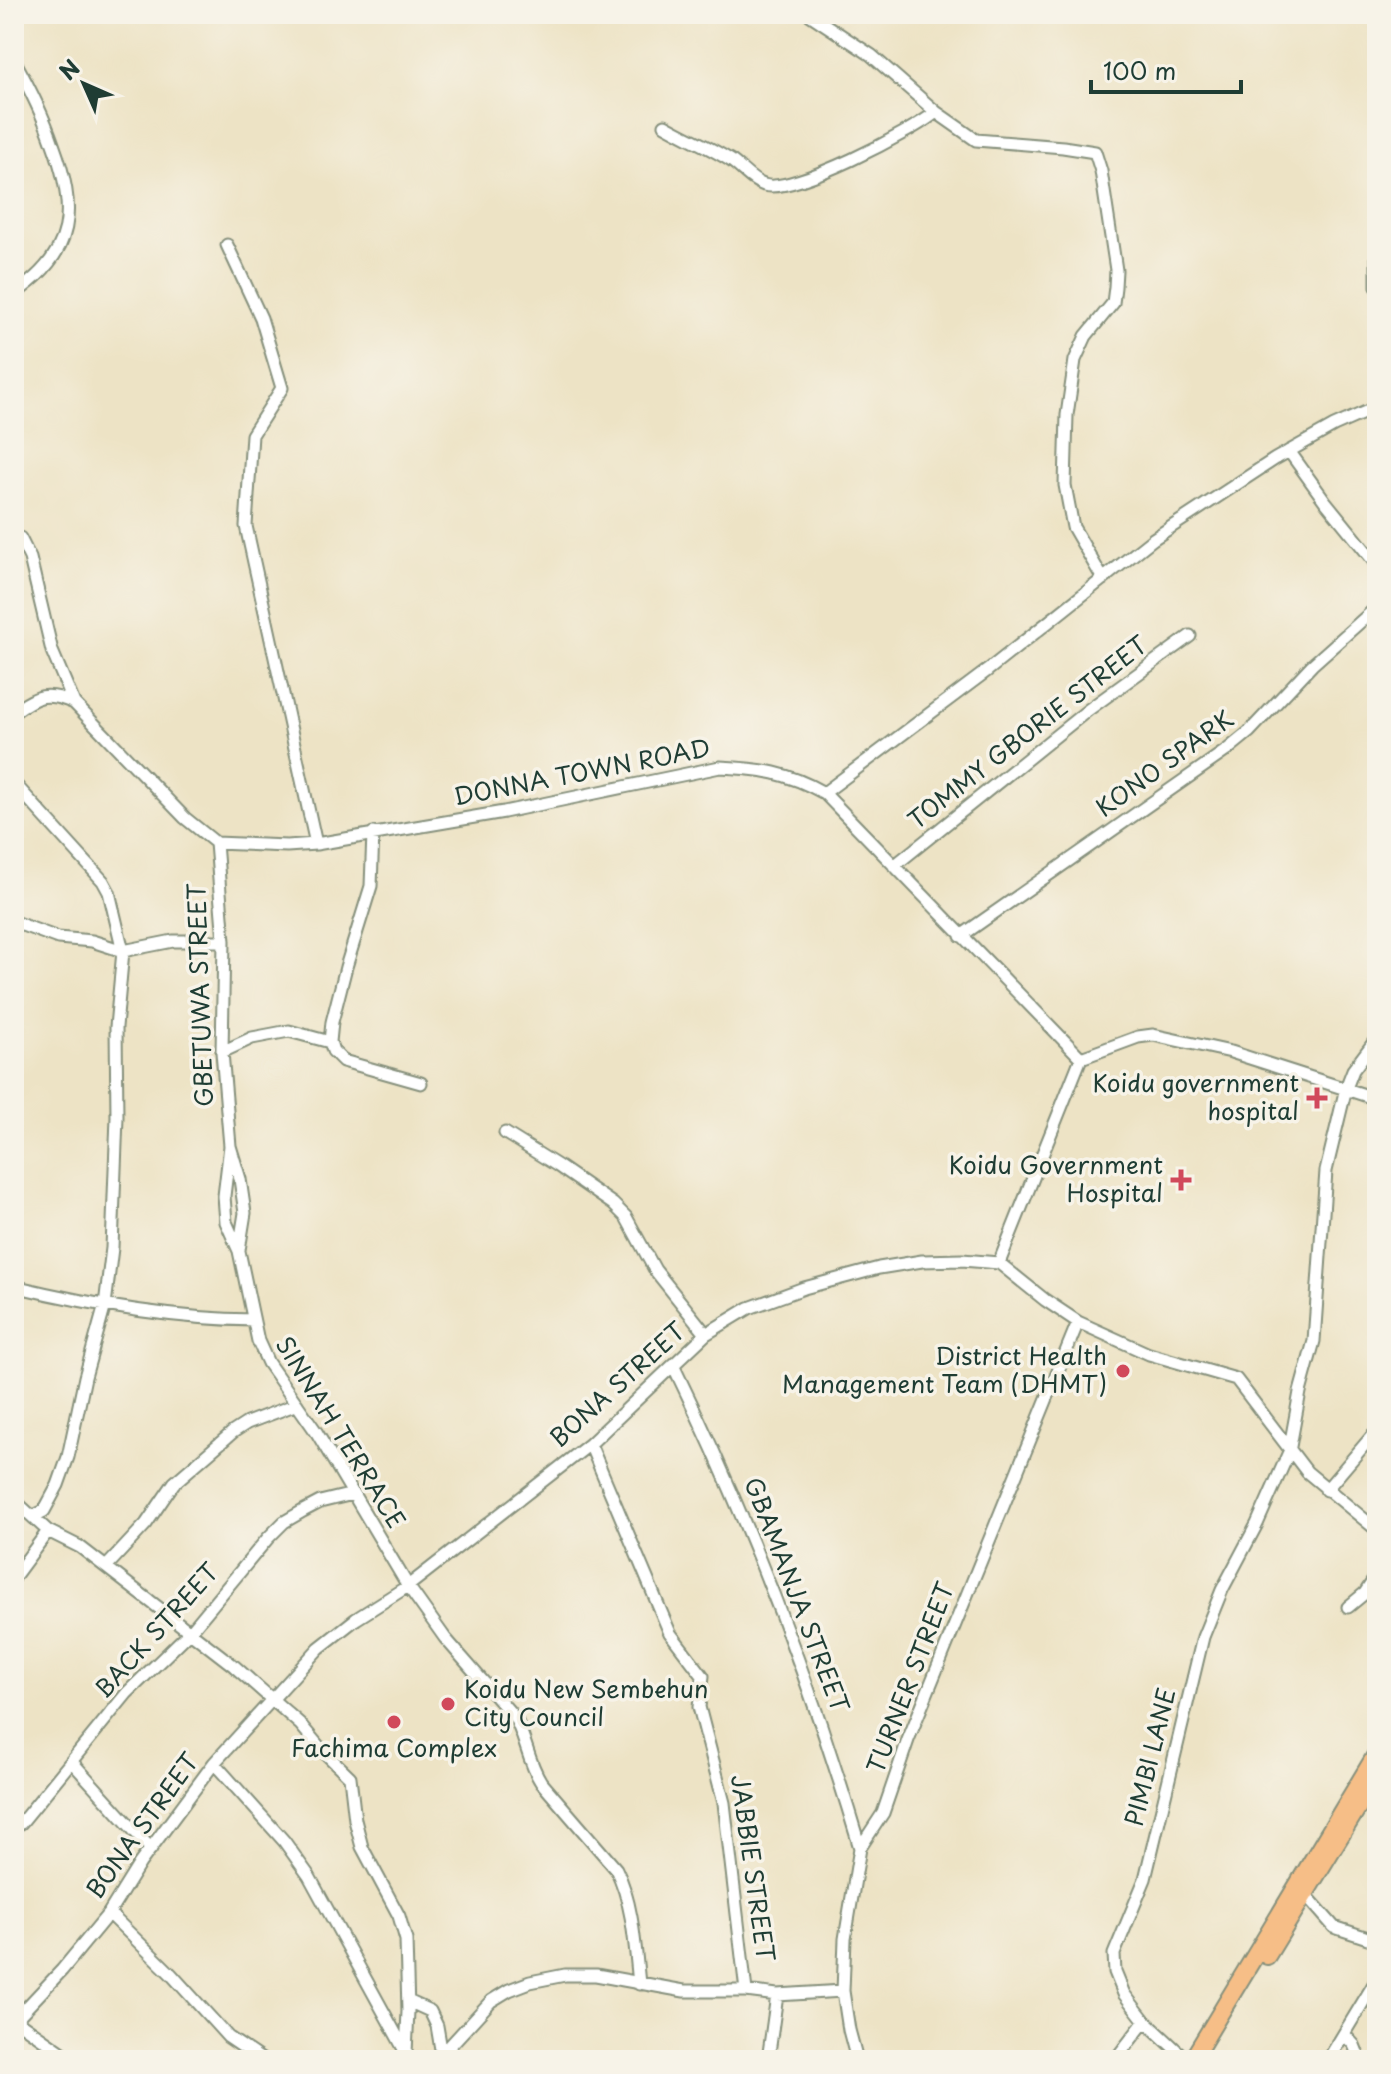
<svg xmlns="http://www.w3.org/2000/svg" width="1391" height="2074" font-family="'Playpen Sans',sans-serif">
<rect width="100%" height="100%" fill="#f7f3e8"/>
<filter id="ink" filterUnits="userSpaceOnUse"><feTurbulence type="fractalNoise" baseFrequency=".0125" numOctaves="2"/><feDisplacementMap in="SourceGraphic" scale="16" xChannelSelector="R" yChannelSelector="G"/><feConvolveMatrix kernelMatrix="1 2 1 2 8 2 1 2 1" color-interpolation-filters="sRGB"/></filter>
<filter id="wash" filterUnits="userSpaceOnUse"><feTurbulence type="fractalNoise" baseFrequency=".006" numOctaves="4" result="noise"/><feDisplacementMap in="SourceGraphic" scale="32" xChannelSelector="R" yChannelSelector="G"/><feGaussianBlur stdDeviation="1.8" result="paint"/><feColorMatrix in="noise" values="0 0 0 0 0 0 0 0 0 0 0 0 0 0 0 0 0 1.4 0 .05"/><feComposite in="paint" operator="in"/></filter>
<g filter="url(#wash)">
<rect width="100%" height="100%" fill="#ede3c5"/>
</g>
<g filter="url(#ink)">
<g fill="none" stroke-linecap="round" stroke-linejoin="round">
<!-- minor casing -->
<g stroke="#86907c" stroke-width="15">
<path id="minor" d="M 809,14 L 871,55 L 936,112 L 976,140 L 1063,147 L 1095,152 L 1101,171 L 1116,270 L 1115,287 L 1113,303 L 1086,336 L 1075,360 L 1067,415 L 1065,485 L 1073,527 L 1103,579
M 14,60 C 29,87 43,115 53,144 C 77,209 76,252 14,294
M 665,125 C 686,137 709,147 730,160 C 741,167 751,181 764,185 C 791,195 914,131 936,112
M 1377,192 L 1377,287
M 227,245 L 261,318 L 282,388 L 252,435 L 246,526 L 316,844
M 1289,451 L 1325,501 L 1377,565
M 20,538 L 30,558 L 52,651 L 74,703
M 14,712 C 37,695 47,691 74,703 L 185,818 L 216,843
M 14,783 L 103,881 L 109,892 L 123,951 L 116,1027 L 117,1117 L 112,1248 L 105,1305 L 85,1377 L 68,1457 L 58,1485 L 44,1511 L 34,1516
M 824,793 L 988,670 L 1153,539 L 1275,459 L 1334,426 L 1377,407
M 373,833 L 371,886 L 346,967 L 332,1022 L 330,1042 L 333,1051 L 343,1061 L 421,1083
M 216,843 L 287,846 L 316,844 L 504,812 L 720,767 C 762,769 787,772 824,793 L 1081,1058
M 216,843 L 224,941 L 222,1052 L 230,1146 L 240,1179 L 245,1213 L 239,1250
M 894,866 L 1088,710 L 1190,636
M 14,922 L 58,938 L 92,941 L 123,951 L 173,941 L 224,941
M 961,936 L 1227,750 L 1249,732 L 1312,665 L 1377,607
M 222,1052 L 252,1038 L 289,1031 L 330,1042
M 1081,1058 L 1138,1037 L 1153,1035 L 1231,1052 L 1377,1099
M 505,1133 L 558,1166 L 613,1204 L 626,1217 L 655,1270 L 706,1334
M 230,1146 L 224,1196 L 226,1222 L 239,1251 L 258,1341 L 268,1363 L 317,1433 L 408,1586 L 445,1638 L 515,1718 C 526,1739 528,1762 541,1782 L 616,1869 C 633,1903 635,1946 639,1984
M 999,1263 L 1081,1058
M 14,1286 C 92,1305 172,1319 253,1320
M 673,1365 C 750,1523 810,1679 860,1848
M 590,1444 L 670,1633 L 703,1676 L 699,1707 L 724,1803 L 746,1991
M 1326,1490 L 1372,1436
M 14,1500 L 48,1531 L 80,1547 L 234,1666 L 300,1724 L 321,1749 L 350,1777 L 355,1820 L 362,1847 L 399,1916 L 406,1940 L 408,2011 L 406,2053
M 106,1567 L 146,1524 L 174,1483 L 233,1432 L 247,1423 L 297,1404
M 14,1577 L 48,1531
M 1348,1607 L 1365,1593 L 1377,1575
M 72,1762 L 151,1849
M 214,1763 L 284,1841 L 309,1876 L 410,2060
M 14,1826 L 21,1823 L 127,1693 L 190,1632 L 268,1538 L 284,1522 L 303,1511 L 320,1502 L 353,1494
M 1306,1895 L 1334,1927 L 1377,1941
M 109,1913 L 171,1974 L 228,2037 L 262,2060
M 408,2001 L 430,2011 L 437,2026 L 442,2055
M 14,2019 L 73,2060
M 14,2021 L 62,1970 L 109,1913 L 140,1863 L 214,1763 L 319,1648 L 356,1619 L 408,1586 L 590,1444 L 706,1334 L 749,1308 L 804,1288 L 879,1268 L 922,1261 L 962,1260 L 999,1263 L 1045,1300 L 1078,1322 L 1149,1354 L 1236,1379 L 1307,1472 L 1377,1530
M 1344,2034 L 1354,2045 L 1360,2060
M 437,2060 L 491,2001 L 509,1990 L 530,1982 L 565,1975 L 596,1975 L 684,1991 L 746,1991 L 777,1995 L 843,1991
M 768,2060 L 777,1995
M 857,2060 L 849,2030 L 843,1991 L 845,1939 L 860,1848 L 883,1813 L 908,1740 L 1078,1322
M 1115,2060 L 1145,2021
M 1187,2060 L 1145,2021 L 1124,1994 L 1115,1972 L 1114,1954 L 1145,1879 L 1203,1637 L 1222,1590 L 1257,1524 L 1289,1452 L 1300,1392 L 1314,1341 L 1326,1171 L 1346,1088 L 1353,1070 L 1377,1038
M 1328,2060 L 1377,1979"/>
</g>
<!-- primary casing -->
<g stroke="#86907c" stroke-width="20">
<path id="primary" d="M 1267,1956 L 1377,1776
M 1192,2060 L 1377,1753"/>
</g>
<!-- minor -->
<use href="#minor" stroke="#fff" stroke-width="11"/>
<!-- primary -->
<use href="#primary" stroke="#f6be87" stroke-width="16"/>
</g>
</g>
<!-- markers -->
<g fill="#d1495b" stroke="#f7f3e8" stroke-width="3">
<path d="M1313 1086h8v8h8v8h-8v8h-8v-8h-8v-8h8z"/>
<path d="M1177 1168h8v8h8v8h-8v8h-8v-8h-8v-8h8z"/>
<circle cx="1123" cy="1371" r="8"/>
<circle cx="448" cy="1704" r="8"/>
<circle cx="394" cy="1722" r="8"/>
</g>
<g text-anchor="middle" stroke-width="7" stroke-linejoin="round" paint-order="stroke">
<!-- street labels -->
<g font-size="24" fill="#1f3d34" stroke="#f7f3e8">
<text transform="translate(1028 733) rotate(-38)" y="8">TOMMY GBORIE STREET</text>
<text transform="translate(1165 764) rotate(-36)" y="8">KONO SPARK</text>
<text transform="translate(582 773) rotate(-11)" y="8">DONNA TOWN ROAD</text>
<text transform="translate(201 995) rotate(-92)" y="8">GBETUWA STREET</text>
<text transform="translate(618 1385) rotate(-42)" y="8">BONA STREET</text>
<text transform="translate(340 1433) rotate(58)" y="8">SINNAH TERRACE</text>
<text transform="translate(796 1595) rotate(69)" y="8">GBAMANJA STREET</text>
<text transform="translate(157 1631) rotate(-48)" y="8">BACK STREET</text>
<text transform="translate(911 1678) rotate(-69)" y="8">TURNER STREET</text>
<text transform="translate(1151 1757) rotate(-76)" y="8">PIMBI LANE</text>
<text transform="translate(143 1826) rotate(-54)" y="8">BONA STREET</text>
<text transform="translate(752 1868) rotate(82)" y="8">JABBIE STREET</text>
</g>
<!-- poi labels -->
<g font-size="24" fill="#1f3d34" stroke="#f7f3e8" text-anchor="end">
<text x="1299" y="1092">Koidu government<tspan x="1299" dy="28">hospital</tspan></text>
<text x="1163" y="1174">Koidu Government<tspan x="1163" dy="28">Hospital</tspan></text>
<text x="1107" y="1365">District Health<tspan x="1107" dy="28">Management Team (DHMT)</tspan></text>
<text x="464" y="1698" text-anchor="start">Koidu New Sembehun<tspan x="464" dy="28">City Council</tspan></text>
<text x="394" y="1757" text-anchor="middle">Fachima Complex</text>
</g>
</g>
<!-- margin -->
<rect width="1391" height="2074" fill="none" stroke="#f7f3e8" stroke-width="48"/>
<!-- north arrow -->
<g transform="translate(84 84) rotate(315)" stroke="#f7f3e8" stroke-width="6" paint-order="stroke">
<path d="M0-6L14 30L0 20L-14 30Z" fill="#1f3d34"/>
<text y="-12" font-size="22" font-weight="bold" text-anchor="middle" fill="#1f3d34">N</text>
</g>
<!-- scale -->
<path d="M1091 80v12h150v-12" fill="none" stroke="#1f3d34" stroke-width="4"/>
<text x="1103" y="80" font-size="24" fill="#1f3d34" stroke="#f7f3e8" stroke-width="6" paint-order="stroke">100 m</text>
</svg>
